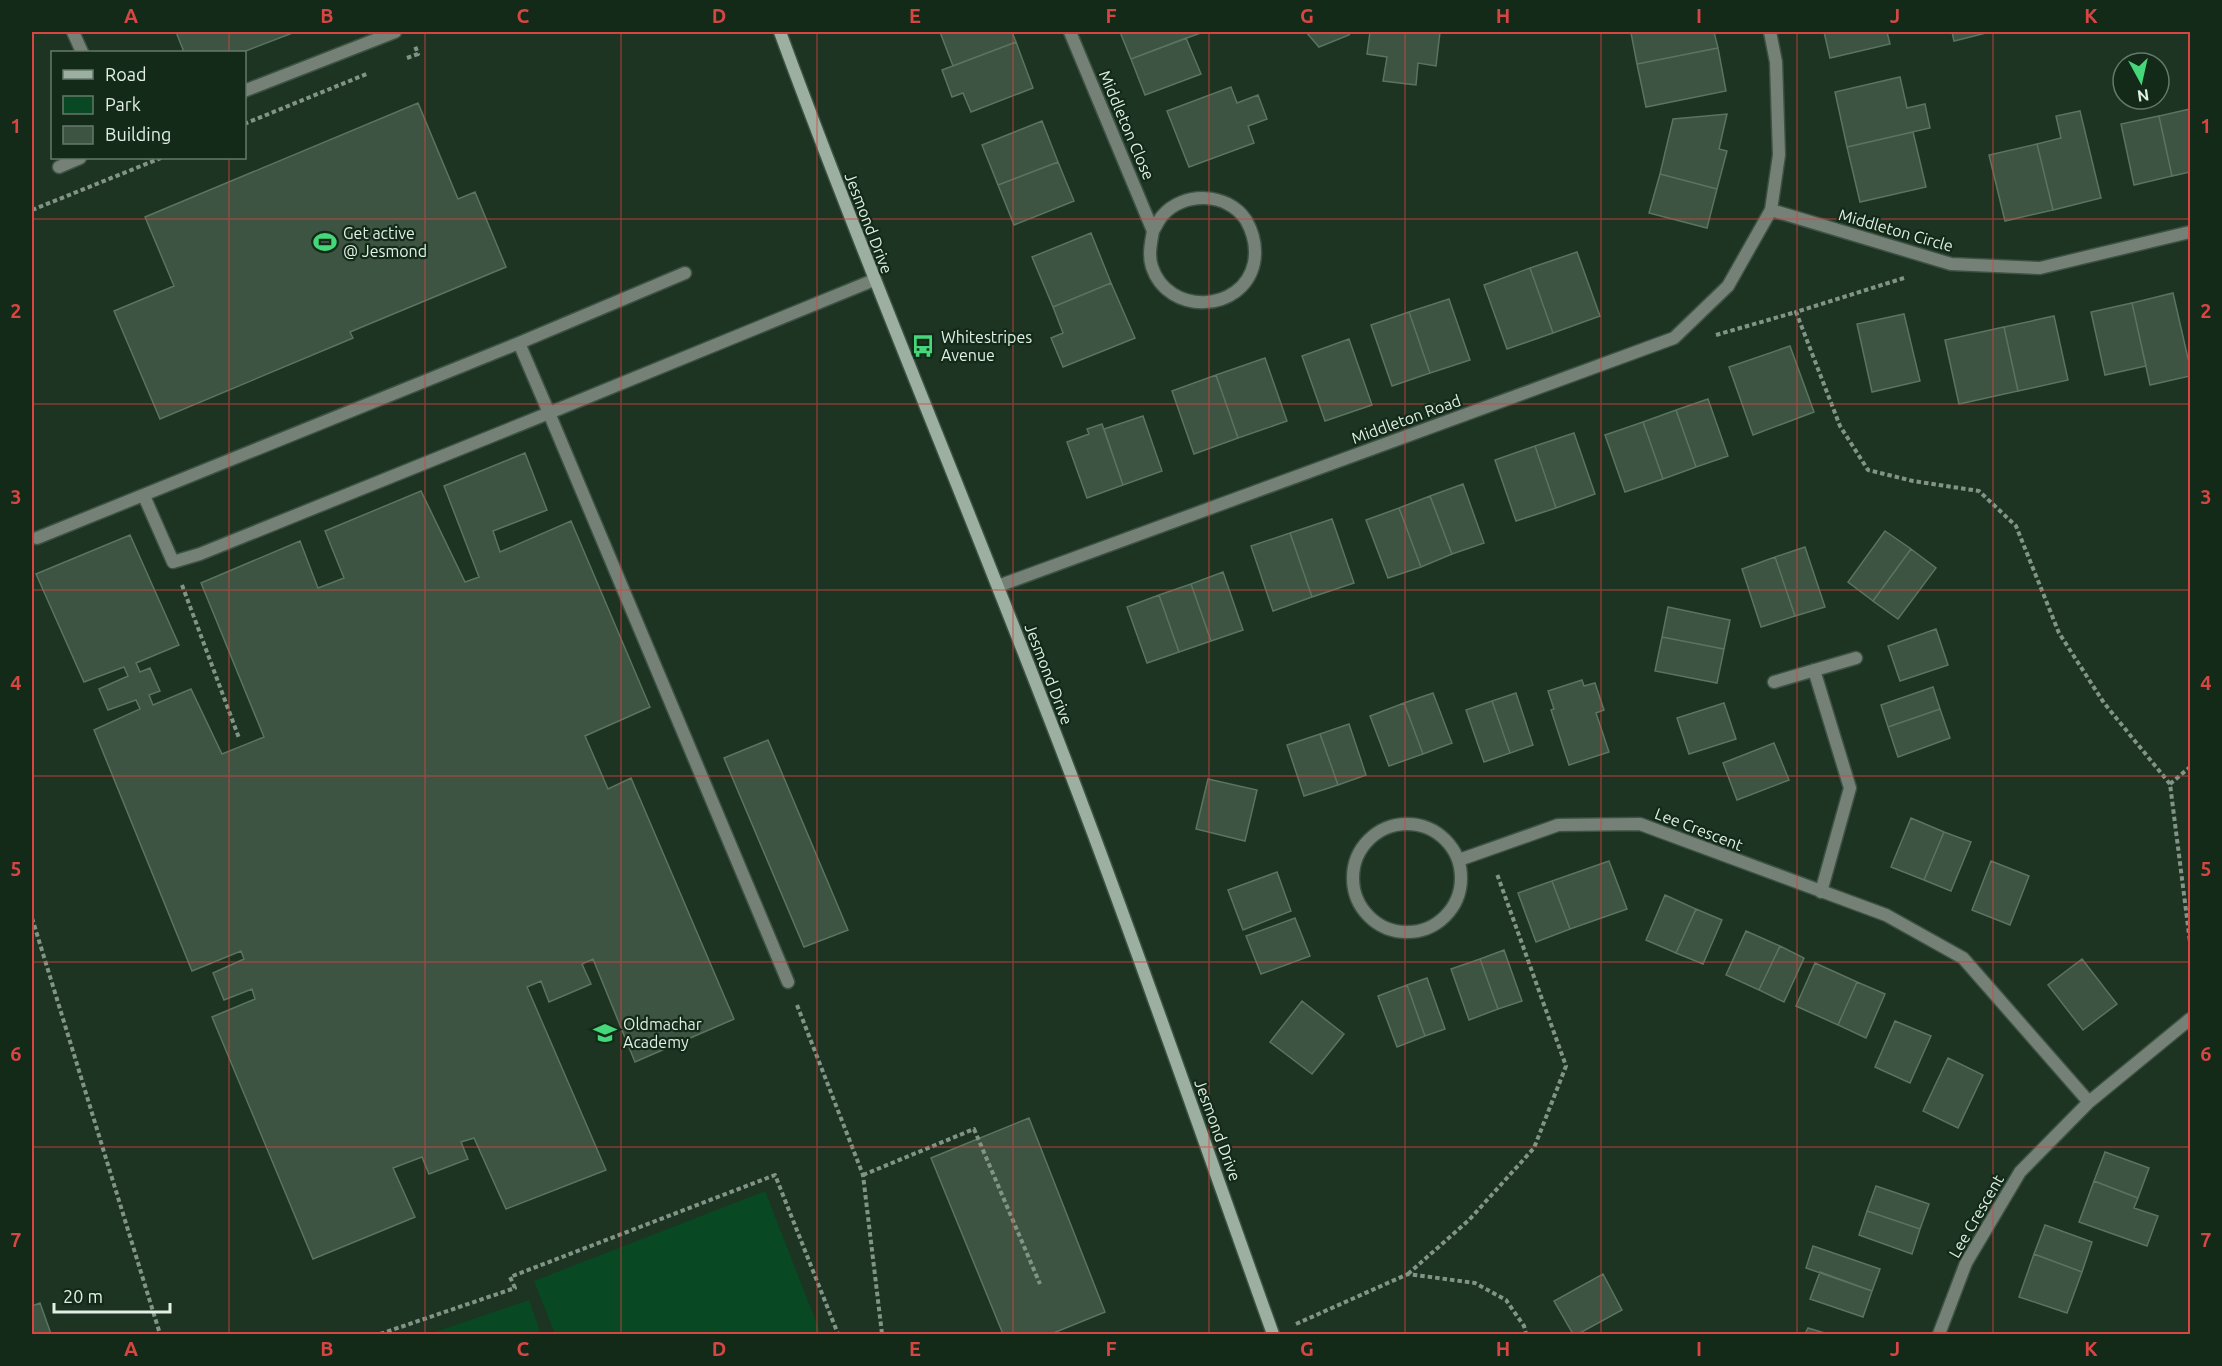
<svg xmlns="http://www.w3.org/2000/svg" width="2222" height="1366" font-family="Ubuntu,sans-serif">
<rect width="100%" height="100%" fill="#1d3423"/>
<!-- green -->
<path fill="#084822" d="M 765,1191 L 821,1334 L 555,1334 L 534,1281 Z
M 529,1300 L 541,1334 L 429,1334 Z"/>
<!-- building -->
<path fill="#3c5441" stroke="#5a7460" stroke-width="1.5" d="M 176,32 L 295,32 L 243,52 L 184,52 Z
M 940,32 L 1012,32 L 1016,42 L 953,66 Z
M 1120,32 L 1203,32 L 1131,59 Z
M 1306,32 L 1351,32 L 1349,35 L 1319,47 Z
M 1370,32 L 1440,32 L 1436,66 L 1418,63 L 1416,85 L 1383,81 L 1387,57 L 1367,54 Z
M 1638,32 L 1714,32 L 1718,48 L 1637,64 L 1631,33 Z
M 1824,32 L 1887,32 L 1890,44 L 1830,58 Z
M 1952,32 L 1990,32 L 1954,41 Z
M 1186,38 L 1201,74 L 1145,95 L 1131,59 Z
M 1016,42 L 1033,88 L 971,112 L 963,93 L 952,97 L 942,70 Z
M 1718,48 L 1726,91 L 1646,107 L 1637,64 Z
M 1900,77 L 1907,108 L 1925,104 L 1930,128 L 1847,147 L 1835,92 Z
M 1231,87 L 1237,103 L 1258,95 L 1267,119 L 1248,126 L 1254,143 L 1189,167 L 1167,111 Z
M 418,103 L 458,199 L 475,192 L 506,267 L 350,332 L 353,338 L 160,419 L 114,311 L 174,286 L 145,217 Z
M 2190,109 L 2190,172 L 2172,176 L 2159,116 Z
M 2080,111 L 2101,198 L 2053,210 L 2037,144 L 2061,138 L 2056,116 Z
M 1727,114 L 1719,149 L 1727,151 L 1717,189 L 1660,174 L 1673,119 Z
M 2159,116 L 2172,176 L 2134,185 L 2121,124 Z
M 1042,121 L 1058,162 L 998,185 L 982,145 Z
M 1913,132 L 1926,187 L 1860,202 L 1847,147 Z
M 2037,144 L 2053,210 L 2005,221 L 1989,155 Z
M 1058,162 L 1074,201 L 1014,225 L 998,185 Z
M 1660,174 L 1717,189 L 1707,228 L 1649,213 Z
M 1091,233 L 1111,283 L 1053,307 L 1032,257 Z
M 1577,252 L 1600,316 L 1553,333 L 1530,268 Z
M 1530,268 L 1553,333 L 1507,349 L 1484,285 Z
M 1111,283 L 1135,338 L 1063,367 L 1051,338 L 1063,333 L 1053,307 Z
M 2173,293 L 2190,367 L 2190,376 L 2150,385 L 2132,303 Z
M 1449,299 L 1470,360 L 1430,373 L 1409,312 Z
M 2132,303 L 2146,366 L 2105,375 L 2091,312 Z
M 1409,312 L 1430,373 L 1392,386 L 1371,325 Z
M 1904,314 L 1920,381 L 1872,392 L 1857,324 Z
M 2054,316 L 2068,380 L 2018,391 L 2004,327 Z
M 2004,327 L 2018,391 L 1959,404 L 1945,340 Z
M 1349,339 L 1372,405 L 1325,421 L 1302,356 Z
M 1790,346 L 1814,412 L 1753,435 L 1729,367 Z
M 1265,358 L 1287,421 L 1238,438 L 1216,375 Z
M 1216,375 L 1238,438 L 1194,454 L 1172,391 Z
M 1708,399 L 1728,456 L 1696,467 L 1676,410 Z
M 1676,410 L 1696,467 L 1663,479 L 1643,422 Z
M 1143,416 L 1162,471 L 1123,485 L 1104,429 Z
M 1643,422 L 1663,479 L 1625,492 L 1605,435 Z
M 1102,424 L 1123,485 L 1087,498 L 1067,442 L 1089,434 L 1087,429 Z
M 1574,433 L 1595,494 L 1556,508 L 1535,446 Z
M 1535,446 L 1556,508 L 1516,521 L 1495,460 Z
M 525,453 L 547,510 L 493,531 L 500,552 L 571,521 L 650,707 L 585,736 L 608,789 L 631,778 L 734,1019 L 635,1062 L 593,959 L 582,964 L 591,984 L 549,1002 L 541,981 L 527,987 L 606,1170 L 506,1209 L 474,1138 L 461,1142 L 468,1159 L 429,1174 L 422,1157 L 393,1168 L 415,1217 L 313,1259 L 212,1017 L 255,999 L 252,989 L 224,1000 L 213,973 L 244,959 L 241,951 L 192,971 L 94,730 L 140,709 L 136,700 L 108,710 L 99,689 L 128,676 L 124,667 L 84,682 L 36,574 L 130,535 L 179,645 L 136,663 L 140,672 L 150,668 L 160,691 L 149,695 L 153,705 L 191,689 L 222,754 L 264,737 L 201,583 L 300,541 L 318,588 L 344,578 L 325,531 L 421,491 L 465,582 L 479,577 L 444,486 Z
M 1463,484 L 1484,543 L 1452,554 L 1430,496 Z
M 1430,496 L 1452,554 L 1421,567 L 1399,508 Z
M 1399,508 L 1421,567 L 1388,578 L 1366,520 Z
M 1332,519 L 1354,583 L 1312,597 L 1290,533 Z
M 1885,531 L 1911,549 L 1873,601 L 1848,582 Z
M 1290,533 L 1312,597 L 1273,611 L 1251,546 Z
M 1805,547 L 1825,607 L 1795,616 L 1775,557 Z
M 1911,549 L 1936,568 L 1898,619 L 1873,601 Z
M 1775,557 L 1795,616 L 1761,627 L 1742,569 Z
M 1223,572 L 1243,630 L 1211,641 L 1191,584 Z
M 1191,584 L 1211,641 L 1179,652 L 1159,595 Z
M 1159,595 L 1179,652 L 1147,663 L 1127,607 Z
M 1668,607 L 1730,620 L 1724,649 L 1662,637 Z
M 1936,629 L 1948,665 L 1900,681 L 1888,646 Z
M 1662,637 L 1724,649 L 1717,683 L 1655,671 Z
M 1582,680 L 1584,686 L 1595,683 L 1604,710 L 1596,713 L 1609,752 L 1569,765 L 1551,710 L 1554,709 L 1548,691 Z
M 1933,687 L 1940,709 L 1888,727 L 1881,705 Z
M 1433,693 L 1452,743 L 1423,754 L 1404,703 Z
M 1516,693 L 1533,745 L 1510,753 L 1492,701 Z
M 1492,701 L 1510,753 L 1484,762 L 1466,710 Z
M 1404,703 L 1423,754 L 1389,766 L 1370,716 Z
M 1724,703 L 1736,739 L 1689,754 L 1677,718 Z
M 1940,709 L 1950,738 L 1898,757 L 1888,727 Z
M 1349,724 L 1366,775 L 1338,785 L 1320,734 Z
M 1320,734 L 1338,785 L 1304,796 L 1287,745 Z
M 768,740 L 848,930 L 804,947 L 724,758 Z
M 1774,743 L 1789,780 L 1737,800 L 1723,763 Z
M 1208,779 L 1257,790 L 1245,841 L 1196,829 Z
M 1911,818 L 1944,832 L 1924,880 L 1891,867 Z
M 1944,832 L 1971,842 L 1951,891 L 1924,880 Z
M 1609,861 L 1627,909 L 1570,929 L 1552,881 Z
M 1991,861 L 2029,876 L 2010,925 L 1972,910 Z
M 1277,872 L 1291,911 L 1243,930 L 1228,890 Z
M 1552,881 L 1570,929 L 1536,942 L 1518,893 Z
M 1665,895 L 1696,909 L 1676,953 L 1646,940 Z
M 1696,909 L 1722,920 L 1703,964 L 1676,953 Z
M 1295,918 L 1310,956 L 1261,974 L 1246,936 Z
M 1746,931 L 1780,946 L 1759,990 L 1726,975 Z
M 1780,946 L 1804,958 L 1784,1002 L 1759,990 Z
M 1504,950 L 1522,1001 L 1498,1009 L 1480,959 Z
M 1480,959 L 1498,1009 L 1469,1020 L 1451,969 Z
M 2082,959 L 2117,1004 L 2083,1030 L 2048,985 Z
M 1815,963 L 1857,982 L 1838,1025 L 1796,1006 Z
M 1427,978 L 1445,1029 L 1425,1036 L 1407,985 Z
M 1857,982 L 1885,994 L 1866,1038 L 1838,1025 Z
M 1407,985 L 1425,1036 L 1397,1047 L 1378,996 Z
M 1302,1001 L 1344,1034 L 1312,1074 L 1270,1042 Z
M 1895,1021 L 1931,1036 L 1910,1083 L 1875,1067 Z
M 1948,1058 L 1983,1075 L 1958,1128 L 1923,1111 Z
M 1029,1118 L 1105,1312 L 1051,1334 L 1003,1334 L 931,1158 Z
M 2105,1152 L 2149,1168 L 2138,1198 L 2094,1181 Z
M 2094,1181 L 2138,1198 L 2134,1208 L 2158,1216 L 2147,1246 L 2079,1222 Z
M 1876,1186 L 1929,1204 L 1920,1229 L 1867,1211 Z
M 1867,1211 L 1920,1229 L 1912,1254 L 1859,1235 Z
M 2045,1225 L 2092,1242 L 2082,1272 L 2034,1254 Z
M 1813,1246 L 1880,1269 L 1872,1291 L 1806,1268 Z
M 2034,1254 L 2082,1272 L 2067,1313 L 2019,1297 Z
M 1820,1272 L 1872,1291 L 1863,1317 L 1810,1299 Z
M 1603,1274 L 1622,1310 L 1578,1334 L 1573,1334 L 1554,1301 Z
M 40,1303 L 51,1334 L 32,1334 L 32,1306 Z
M 1808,1328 L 1828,1334 L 1805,1334 Z"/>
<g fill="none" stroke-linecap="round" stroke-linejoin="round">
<!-- lane casing -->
<g stroke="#3c5242" stroke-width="15">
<path id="lane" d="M 73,32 L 82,52
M 244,91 L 395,32
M 59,167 L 80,158
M 144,496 L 173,562 L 200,554 L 549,413 L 519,343
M 37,538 L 519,343 L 685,273
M 788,982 L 549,413 L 874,280"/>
</g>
<!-- street casing -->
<g stroke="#3c5242" stroke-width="15">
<path id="street" d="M 1070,32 L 1153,231 C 1151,243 1148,255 1152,267 C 1168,316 1243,313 1254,263 C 1257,247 1254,234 1246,220 C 1228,192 1183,191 1162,216 C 1159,220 1156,226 1153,231
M 1770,32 L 1776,62 L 1779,155 L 1771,210 L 1951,264 L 2040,268 L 2190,232
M 998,586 L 1674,338 L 1728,286 L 1771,210
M 1814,670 L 1850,788 L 1821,892
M 1774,682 L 1856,658
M1353 878a54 54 0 1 1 108 0a54 54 0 1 1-108 0Z
M 1459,860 L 1558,825 L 1640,824 L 1886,915 L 1963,958 L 2089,1102
M 1939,1334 L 1966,1263 L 2020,1172 L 2089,1102 L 2190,1019"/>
</g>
<!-- secondary casing -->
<g stroke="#3c5242" stroke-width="15">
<path id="secondary" d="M 780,32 C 875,290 984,543 1081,801 C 1148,978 1209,1156 1273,1334"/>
</g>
<!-- path -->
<path stroke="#829486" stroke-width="4" stroke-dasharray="4.5 3" stroke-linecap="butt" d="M 407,58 L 418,54 L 415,46
M 244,124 L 369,73
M 32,210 L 161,158
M 1904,278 L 1796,312 L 1840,426 L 1868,470 L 1913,481 L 1979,491 L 2016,526 L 2059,633 L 2104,703 L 2170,784 L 2190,942
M 1716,335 L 1796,312
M 182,585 L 239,738
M 2170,784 L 2190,767
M 32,918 L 160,1334
M 797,1005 L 863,1175 L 882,1334
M 863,1175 L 974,1129 L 1040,1284
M 1408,1274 L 1469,1220 L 1534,1148 L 1566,1066 L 1497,874
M 1296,1324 L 1408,1274 L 1475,1283 L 1506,1300 L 1524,1326 L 1526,1334
M 380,1334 L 515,1288 L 510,1277 L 775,1175 L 838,1334"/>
<!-- lane -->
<use href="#lane" stroke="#758077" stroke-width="12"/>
<!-- street -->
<use href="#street" stroke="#758077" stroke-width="12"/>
<!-- secondary -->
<use href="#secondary" stroke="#9cafa0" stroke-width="12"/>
</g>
<!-- grid -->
<path fill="none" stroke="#d84644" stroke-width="1.5" stroke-opacity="0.55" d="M 229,32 L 229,52M 425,32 L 425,1334M 621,32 L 621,1334M 817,32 L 817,1334M 1013,32 L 1013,1334M 1209,32 L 1209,1334M 1405,32 L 1405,1334M 1601,32 L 1601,1334M 1797,32 L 1797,1334M 1993,32 L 1993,1334M 229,158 L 229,1334M 32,219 L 2190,219M 32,404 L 2190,404M 32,590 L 2190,590M 32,776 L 2190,776M 32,962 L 2190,962M 32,1147 L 2190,1147"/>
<!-- icons -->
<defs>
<g id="stadium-bare" transform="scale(1.8)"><path d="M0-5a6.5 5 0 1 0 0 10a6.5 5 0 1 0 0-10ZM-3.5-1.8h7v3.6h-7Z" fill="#45d77a" stroke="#132a19" stroke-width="2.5" paint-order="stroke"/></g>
<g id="bus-bare" transform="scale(1.8)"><path d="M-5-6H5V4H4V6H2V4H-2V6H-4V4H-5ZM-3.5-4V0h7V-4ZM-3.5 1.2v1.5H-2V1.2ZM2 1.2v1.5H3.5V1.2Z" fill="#45d77a" stroke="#132a19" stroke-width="2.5" paint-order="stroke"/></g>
<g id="school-bare" transform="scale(1.8)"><path d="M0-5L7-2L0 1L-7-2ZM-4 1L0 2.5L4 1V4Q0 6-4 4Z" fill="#45d77a" stroke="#132a19" stroke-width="2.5" paint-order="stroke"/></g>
</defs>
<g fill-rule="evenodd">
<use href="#stadium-bare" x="325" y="242"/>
<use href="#bus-bare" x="923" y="346"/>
<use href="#school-bare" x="605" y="1033"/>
</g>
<g text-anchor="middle" stroke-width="4.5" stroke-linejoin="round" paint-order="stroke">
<!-- street labels -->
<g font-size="16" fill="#e1efe4" stroke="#132a19">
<text transform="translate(1127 125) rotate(67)" y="6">Middleton Close</text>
<text transform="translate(869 223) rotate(69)" y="6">Jesmond Drive</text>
<text transform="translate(1896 230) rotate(16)" y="6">Middleton Circle</text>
<text transform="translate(1406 419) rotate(-20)" y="6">Middleton Road</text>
<text transform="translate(1049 674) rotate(69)" y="6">Jesmond Drive</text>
<text transform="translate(1699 829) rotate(21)" y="6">Lee Crescent</text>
<text transform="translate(1218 1130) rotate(70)" y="6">Jesmond Drive</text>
<text transform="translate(1976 1216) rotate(-60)" y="6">Lee Crescent</text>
</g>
<!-- poi labels -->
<g font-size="16" fill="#e1efe4" stroke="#132a19" text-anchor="start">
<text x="343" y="239">Get active<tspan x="343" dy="18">@ Jesmond</tspan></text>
<text x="941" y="343">Whitestripes<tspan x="941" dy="18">Avenue</tspan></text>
<text x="623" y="1030">Oldmachar<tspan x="623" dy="18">Academy</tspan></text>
</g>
</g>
<!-- border -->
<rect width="2222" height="1366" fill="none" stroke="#132a19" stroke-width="66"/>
<!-- legend -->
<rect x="51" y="51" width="195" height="108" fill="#132a19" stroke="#65796a" stroke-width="1.5"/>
<rect x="63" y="70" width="30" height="9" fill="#9cafa0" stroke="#65796a" stroke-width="1.5"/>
<text x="105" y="81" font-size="18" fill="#e1efe4">Road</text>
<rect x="63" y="96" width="30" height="18" fill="#084822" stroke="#65796a" stroke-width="1.5"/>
<text x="105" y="111" font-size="18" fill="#e1efe4">Park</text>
<rect x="63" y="126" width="30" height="18" fill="#3c5441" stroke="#65796a" stroke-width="1.5"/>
<text x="105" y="141" font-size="18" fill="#e1efe4">Building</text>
<!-- north arrow -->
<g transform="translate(2141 81) rotate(172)"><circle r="28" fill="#132a19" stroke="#65796a" stroke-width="1.5"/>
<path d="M0-4.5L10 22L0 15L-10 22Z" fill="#45d77a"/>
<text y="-9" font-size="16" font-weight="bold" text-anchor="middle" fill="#e1efe4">N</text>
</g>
<!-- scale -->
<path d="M54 1303v9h116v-9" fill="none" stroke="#e1efe4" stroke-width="3"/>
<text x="63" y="1303" font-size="18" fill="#e1efe4" stroke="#132a19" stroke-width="4.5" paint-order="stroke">20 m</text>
<rect x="33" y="33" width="2156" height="1300" fill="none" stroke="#d84644" stroke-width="2"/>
<g font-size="20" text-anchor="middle" font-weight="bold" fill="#d84644">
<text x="131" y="23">A</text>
<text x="327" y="23">B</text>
<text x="523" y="23">C</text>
<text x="719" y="23">D</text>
<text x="915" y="23">E</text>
<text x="1111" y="23">F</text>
<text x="1307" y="23">G</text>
<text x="1503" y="23">H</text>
<text x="1699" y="23">I</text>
<text x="1895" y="23">J</text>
<text x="2091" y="23">K</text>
<text x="16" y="133">1</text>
<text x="2206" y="133">1</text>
<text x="16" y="318">2</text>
<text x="2206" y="318">2</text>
<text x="16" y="504">3</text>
<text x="2206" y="504">3</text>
<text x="16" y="690">4</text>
<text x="2206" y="690">4</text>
<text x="16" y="876">5</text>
<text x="2206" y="876">5</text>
<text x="16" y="1061">6</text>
<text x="2206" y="1061">6</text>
<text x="16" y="1247">7</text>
<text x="2206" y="1247">7</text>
<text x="131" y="1356">A</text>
<text x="327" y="1356">B</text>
<text x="523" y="1356">C</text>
<text x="719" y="1356">D</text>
<text x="915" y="1356">E</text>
<text x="1111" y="1356">F</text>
<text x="1307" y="1356">G</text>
<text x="1503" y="1356">H</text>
<text x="1699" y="1356">I</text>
<text x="1895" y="1356">J</text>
<text x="2091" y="1356">K</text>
</g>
</svg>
